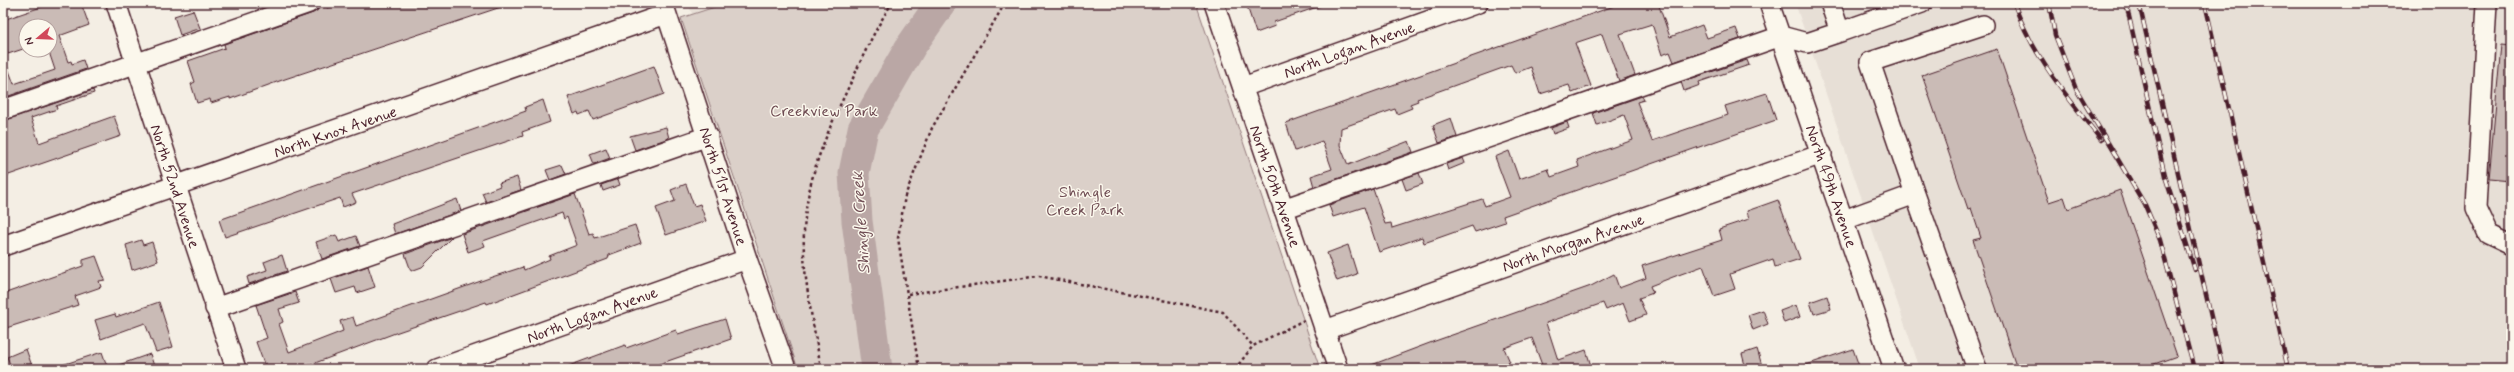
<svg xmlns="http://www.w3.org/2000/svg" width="2514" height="372" font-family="Mynerve,sans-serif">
<rect width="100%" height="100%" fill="#f4eee4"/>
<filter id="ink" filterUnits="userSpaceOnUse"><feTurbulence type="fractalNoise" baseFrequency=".025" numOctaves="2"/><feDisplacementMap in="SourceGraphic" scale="8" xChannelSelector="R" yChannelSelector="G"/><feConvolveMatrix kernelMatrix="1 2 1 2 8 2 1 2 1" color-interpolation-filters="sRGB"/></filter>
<g filter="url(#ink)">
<!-- built -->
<path fill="#e7dfd6" d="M 688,3 L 727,3 L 692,14 Z
M 1795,3 L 2511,3 L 2511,369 L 1920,369 Z"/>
<!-- green -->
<path fill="#dbd0c9" stroke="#92787a" d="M 727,3 L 1196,3 L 1320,369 L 798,369 L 681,18 Z"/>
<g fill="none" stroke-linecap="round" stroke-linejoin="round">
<!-- river -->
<path stroke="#baa7a5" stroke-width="31" d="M 877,369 L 857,221 L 854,173 L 863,129 L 911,46 L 941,3"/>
</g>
<!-- building -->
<path fill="#cabbb6" stroke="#4a1f2b" d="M 53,3 L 81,3 L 89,25 L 59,36 L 68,62 L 71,61 L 72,64 L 83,60 L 86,69 L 3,98 L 3,60 L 5,60 L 14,84 L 55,70 L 50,55 L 50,26 L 26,26 L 26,48 L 8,54 L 3,41 L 3,20 Z
M 320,3 L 326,3 L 327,8 L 342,3 L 504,3 L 504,6 L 285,79 L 230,99 L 230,97 L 211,103 L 210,99 L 197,103 L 191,84 L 195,82 L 188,61 L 225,48 L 224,44 L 313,13 L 318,10 Z
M 1246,3 L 1322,3 L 1323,5 L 1274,22 L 1275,26 L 1256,33 Z
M 1613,3 L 1658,3 L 1670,37 L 1702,25 L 1707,38 L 1736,28 L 1740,39 L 1674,62 L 1670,52 L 1662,55 L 1652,24 L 1620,34 L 1635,75 L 1619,81 L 1602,34 L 1575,43 L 1591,86 L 1572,93 L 1569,85 L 1540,94 L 1531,67 L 1515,73 L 1511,65 L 1417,99 L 1418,101 L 1410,104 L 1412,108 L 1397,114 L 1395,109 L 1341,128 L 1340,145 L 1348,165 L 1409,141 L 1413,152 L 1314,187 L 1311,176 L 1332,169 L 1322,141 L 1295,151 L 1286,123 L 1614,6 Z
M 193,10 L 200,28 L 180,35 L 174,16 Z
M 2501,45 L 2511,46 L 2511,181 L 2489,179 Z
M 1997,49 L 2049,202 L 2064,197 L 2068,209 L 2120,190 L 2177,356 L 2140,369 L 2017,369 L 1973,240 L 1981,238 L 1971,208 L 1968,209 L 1922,75 Z
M 1747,60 L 1749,65 L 1699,82 L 1700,85 L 1684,91 L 1681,82 Z
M 654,66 L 664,94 L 593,120 L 589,111 L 579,115 L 578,112 L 574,114 L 568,97 Z
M 93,90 L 94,93 L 56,106 L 57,109 L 31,118 L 39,143 L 114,116 L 121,136 L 3,177 L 3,121 Z
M 1767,93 L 1776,120 L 1503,216 L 1505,222 L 1475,232 L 1472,226 L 1424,243 L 1422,237 L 1379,252 L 1364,207 L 1333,217 L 1329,205 L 1373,189 L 1385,224 L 1391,223 L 1392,228 L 1482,199 L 1485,206 L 1510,197 L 1495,157 L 1509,151 L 1519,179 L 1548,169 L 1551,177 L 1579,167 L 1577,160 L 1633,140 L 1624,115 L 1597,125 L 1593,113 L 1642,96 L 1644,100 L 1637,102 L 1652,141 L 1728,115 L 1725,106 Z
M 543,100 L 550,122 L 522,132 L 523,136 L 352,194 L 356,202 L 343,207 L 340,198 L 225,237 L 219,220 L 526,111 L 525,107 Z
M 1451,118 L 1457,137 L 1439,143 L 1433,125 Z
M 1567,122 L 1569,128 L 1553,134 L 1551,128 Z
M 666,127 L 669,138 L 635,150 L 630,136 Z
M 606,148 L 610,158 L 594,164 L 590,154 Z
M 1463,158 L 1465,163 L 1448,170 L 1446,164 Z
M 562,165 L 566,174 L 550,180 L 546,170 Z
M 1419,173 L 1423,184 L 1406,190 L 1402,179 Z
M 517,177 L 521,190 L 486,202 L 482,193 L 500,186 L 499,183 Z
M 618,179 L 620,185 L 603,191 L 601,185 Z
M 686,184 L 694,206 L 700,204 L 706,221 L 666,235 L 656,208 L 675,201 L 671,190 Z
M 575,194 L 589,234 L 593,233 L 595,238 L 635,225 L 641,243 L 609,255 L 608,259 L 487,304 L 486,302 L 398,332 L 299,369 L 268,369 L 266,363 L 264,364 L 256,342 L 267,338 L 256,305 L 295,292 L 299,303 L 279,309 L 283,322 L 279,324 L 289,352 L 343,331 L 340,321 L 353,317 L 356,326 L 492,277 L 523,267 L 524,270 L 550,259 L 549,256 L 577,245 L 567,217 L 564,219 L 562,213 L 483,241 L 485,246 L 468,252 L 462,234 Z
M 457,199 L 461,211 L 395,234 L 392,224 Z
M 1778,200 L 1800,259 L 1775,267 L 1773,259 L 1730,274 L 1735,289 L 1714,296 L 1703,266 L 1673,277 L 1650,286 L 1653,293 L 1639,298 L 1646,315 L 1630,321 L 1623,303 L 1606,310 L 1603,303 L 1546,323 L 1558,360 L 1586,350 L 1592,369 L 1538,369 L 1538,366 L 1542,365 L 1532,338 L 1504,348 L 1510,362 L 1494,368 L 1493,365 L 1482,369 L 1366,369 L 1366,367 L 1435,341 L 1591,286 L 1614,274 L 1619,288 L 1646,278 L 1642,266 L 1722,240 L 1719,229 L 1749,219 L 1747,211 Z
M 336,235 L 339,242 L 356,236 L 360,246 L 322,259 L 316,242 Z
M 452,237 L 422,267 L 411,271 L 405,254 Z
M 141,240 L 143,245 L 152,242 L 158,261 L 132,270 L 126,245 Z
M 1348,245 L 1357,274 L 1337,281 L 1327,253 Z
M 282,255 L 287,271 L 249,284 L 247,277 L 267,270 L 264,262 Z
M 96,256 L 105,280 L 99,281 L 101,287 L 75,296 L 78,305 L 3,329 L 3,294 L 83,266 L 83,260 Z
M 368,266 L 375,287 L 357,293 L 355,287 L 336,293 L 331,279 Z
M 1827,296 L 1831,309 L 1814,314 L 1810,302 Z
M 159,302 L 173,347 L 156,352 L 145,323 L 101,339 L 95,320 L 115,314 L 116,317 Z
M 1796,305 L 1800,317 L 1784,323 L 1780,311 Z
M 1763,310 L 1768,324 L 1753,330 L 1748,315 Z
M 725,319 L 731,339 L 645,369 L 567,369 L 566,367 L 625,345 L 626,348 L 676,330 L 678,334 Z
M 26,349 L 32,366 L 25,369 L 12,369 L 7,357 Z
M 1757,349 L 1763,369 L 1746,369 L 1742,354 Z
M 1853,349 L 1860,369 L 1801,369 L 1800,367 Z
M 102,352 L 108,369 L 59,369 L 59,366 Z
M 150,354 L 155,369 L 113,369 L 113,367 Z"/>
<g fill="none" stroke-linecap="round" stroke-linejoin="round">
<!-- minor casing -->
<g stroke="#4a1f2b" stroke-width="22">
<path id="minor" d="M 116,3 L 236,369
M 663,3 L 747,259 L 786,369
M 1214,3 L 1338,369
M 1769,3 L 1894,369
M 2487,3 L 2476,208 L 2488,234 L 2511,245
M 1840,32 L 1922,3
M 1243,87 L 1478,3
M 3,110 L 309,3
M 1915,194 L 1870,62 L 1983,25
M 1283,209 L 1781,36 L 1807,43 L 1840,32 L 1830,3
M 1844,220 L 1915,194 L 1977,369
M 3,246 L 666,14
M 215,308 L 708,136
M 1325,330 L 1822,154
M 437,369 L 747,259"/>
</g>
<!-- path -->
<path stroke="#4a1f2b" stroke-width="2.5" stroke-dasharray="3 3" stroke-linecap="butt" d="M 908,294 L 1039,276 L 1223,312 L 1253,346
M 821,369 C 815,331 806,294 804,255 C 801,186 825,136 854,76 C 865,51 877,26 892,3
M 919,369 L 898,238 L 905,196 L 932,128 L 1005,3
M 1235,369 L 1253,346 L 1304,320"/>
<!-- minor -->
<use href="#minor" stroke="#fbf7ec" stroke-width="19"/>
<!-- rail casing -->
<g stroke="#4a1f2b" stroke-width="4.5">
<path id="rail" d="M 2014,3 C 2032,56 2068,97 2101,140
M 2049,3 L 2055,35 L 2076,89 L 2145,205 L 2160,240 L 2194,369
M 2126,3 L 2165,176 L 2195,270
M 2139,3 L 2223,369
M 2205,3 L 2288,369"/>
</g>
<!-- rail -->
<use href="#rail" stroke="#fbf7ec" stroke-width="3" stroke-dasharray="9" stroke-linecap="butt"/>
</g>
</g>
<g text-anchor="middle" stroke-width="3" stroke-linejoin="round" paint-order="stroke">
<!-- street labels -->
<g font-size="16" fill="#4a1f2b" stroke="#fbf7ec">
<text transform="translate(1349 49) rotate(-20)" y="6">North Logan Avenue</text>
<text transform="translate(335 131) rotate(-19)" y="6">North Knox Avenue</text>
<text transform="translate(176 186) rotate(72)" y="6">North 52nd Avenue</text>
<text transform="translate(724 186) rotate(72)" y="6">North 51st Avenue</text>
<text transform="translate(1276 186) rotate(71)" y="6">North 50th Avenue</text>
<text transform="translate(1832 186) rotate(71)" y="6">North 49th Avenue</text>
<text transform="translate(1573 242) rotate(-19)" y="6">North Morgan Avenue</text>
<text transform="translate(592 314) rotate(-20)" y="6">North Logan Avenue</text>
</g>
<!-- park labels -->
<g font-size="16" fill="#6e4b52" stroke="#fbf7ec">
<text x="824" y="116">Creekview Park</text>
<text x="1085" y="197">Shingle<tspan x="1085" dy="18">Creek Park</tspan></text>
</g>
<!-- water labels -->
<g font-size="17" font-style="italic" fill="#714f56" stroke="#fbf7ec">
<text transform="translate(860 223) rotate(-94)" y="6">Shingle Creek</text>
</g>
</g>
<!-- margin -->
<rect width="2514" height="372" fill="none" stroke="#fbf7ec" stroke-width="16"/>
<rect x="8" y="8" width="2498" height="356" fill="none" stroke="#4a1f2b" stroke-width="1.5" filter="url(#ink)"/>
<!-- north arrow -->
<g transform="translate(38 38) rotate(251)"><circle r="19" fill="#fbf7ec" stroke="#b4a19f"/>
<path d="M0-3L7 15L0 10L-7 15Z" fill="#d1495b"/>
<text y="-6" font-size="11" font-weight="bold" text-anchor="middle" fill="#4a1f2b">N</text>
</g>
</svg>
